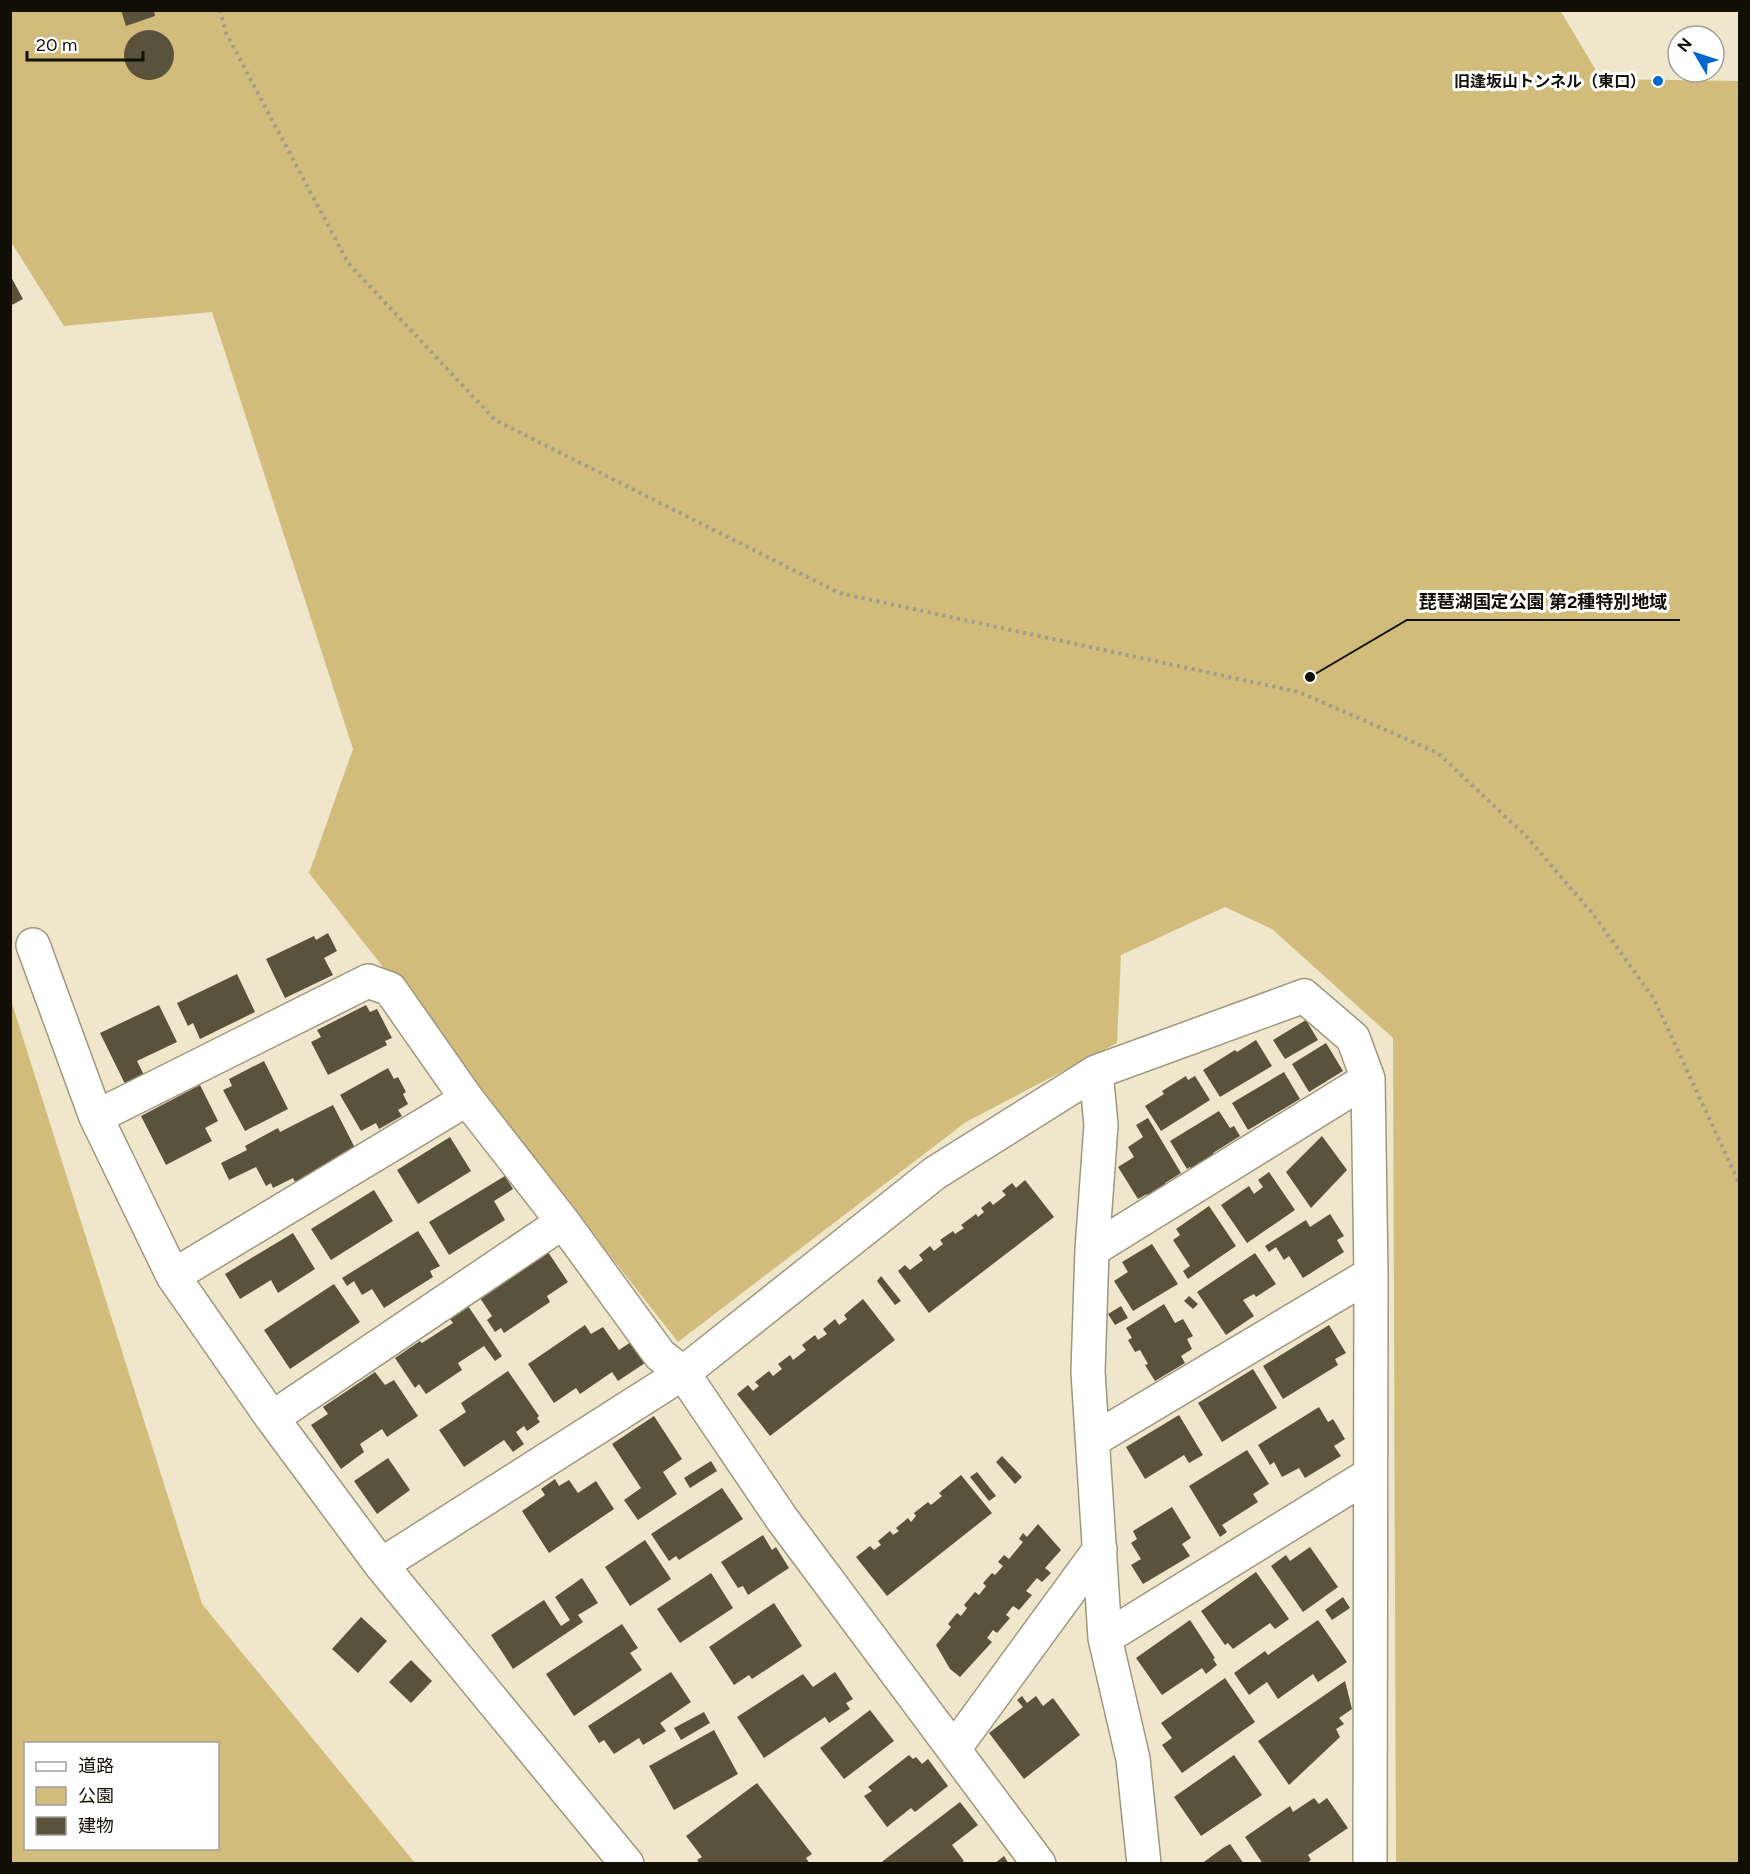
<svg xmlns="http://www.w3.org/2000/svg" width="1750" height="1874" font-family="Figtree,'Noto Sans JP',sans-serif">
<rect width="100%" height="100%" fill="#efe6cc"/>
<!-- green -->
<path fill="#d1bc7b" fill-rule="evenodd" d="M 1560,10 L 1601,79 L 1739,81 L 1739,1863 L 1396,1863 L 1393,1038 L 1272,929 L 1225,907 L 1121,955 L 1117,1043 L 966,1122 L 678,1342 L 309,873 L 353,749 L 212,312 L 64,326 L 11,242 L 11,11 Z
M 10,997 L 202,1604 L 415,1863 L 11,1863 ZM 26,1744 L 218,1744 L 218,1848 L 26,1848 Z"/>
<!-- building -->
<path fill="#5a523b" d="M 121,10 L 154,10 L 155,16 L 126,26 Z
M124 55a25 25 0 1 1 50 0a25 25 0 1 1-50 0Z
M 10,275 L 23,299 L 10,306 Z
M 328,933 L 337,951 L 324,958 L 333,975 L 285,998 L 266,959 L 314,936 L 316,940 Z
M 237,974 L 255,1012 L 200,1039 L 193,1023 L 188,1026 L 177,1003 Z
M 159,1005 L 177,1042 L 137,1061 L 146,1079 L 127,1088 L 100,1033 Z
M 366,1005 L 370,1012 L 377,1009 L 392,1038 L 385,1041 L 387,1045 L 328,1075 L 311,1042 L 321,1037 L 317,1030 Z
M 1306,1020 L 1318,1040 L 1285,1059 L 1273,1040 Z
M 1256,1040 L 1272,1066 L 1220,1097 L 1203,1070 L 1235,1050 L 1237,1052 Z
M 1326,1043 L 1343,1071 L 1309,1092 L 1292,1064 Z
M 264,1061 L 288,1109 L 245,1131 L 223,1090 L 232,1086 L 229,1079 Z
M 388,1068 L 394,1079 L 398,1077 L 406,1092 L 403,1094 L 408,1104 L 398,1110 L 402,1116 L 379,1129 L 376,1123 L 361,1131 L 340,1095 Z
M 1284,1072 L 1300,1099 L 1248,1130 L 1232,1103 Z
M 1186,1076 L 1188,1080 L 1195,1076 L 1210,1100 L 1161,1131 L 1145,1106 L 1164,1094 L 1162,1091 Z
M 200,1085 L 218,1121 L 205,1128 L 212,1141 L 166,1165 L 141,1116 Z
M 333,1105 L 356,1150 L 295,1182 L 293,1178 L 273,1188 L 271,1183 L 266,1186 L 256,1167 L 229,1180 L 221,1163 L 247,1150 L 245,1146 L 278,1128 L 280,1132 Z
M 1219,1111 L 1230,1128 L 1234,1126 L 1240,1136 L 1213,1153 L 1218,1160 L 1194,1175 L 1190,1167 L 1187,1169 L 1170,1141 Z
M 1148,1118 L 1181,1173 L 1165,1183 L 1169,1189 L 1151,1200 L 1147,1194 L 1138,1199 L 1118,1167 L 1134,1157 L 1128,1147 L 1143,1137 L 1136,1125 Z
M 1322,1136 L 1347,1170 L 1311,1208 L 1286,1172 Z
M 450,1137 L 471,1171 L 418,1204 L 397,1170 Z
M 1269,1172 L 1295,1210 L 1247,1243 L 1221,1205 L 1249,1186 L 1254,1194 L 1263,1187 L 1258,1180 Z
M 505,1176 L 513,1189 L 494,1201 L 505,1220 L 449,1255 L 429,1222 Z
M 1025,1180 L 1054,1217 L 929,1313 L 898,1271 L 905,1265 L 910,1270 L 923,1260 L 919,1255 L 930,1246 L 934,1251 L 943,1244 L 940,1240 L 953,1231 L 955,1234 L 964,1228 L 961,1225 L 976,1214 L 978,1217 L 984,1212 L 981,1208 L 990,1201 L 993,1205 L 1006,1195 L 1002,1191 L 1012,1183 L 1016,1188 Z
M 374,1190 L 393,1221 L 331,1260 L 311,1229 Z
M 1209,1206 L 1236,1246 L 1188,1279 L 1183,1271 L 1190,1266 L 1173,1240 L 1180,1235 L 1176,1229 Z
M 1330,1214 L 1344,1236 L 1337,1240 L 1344,1252 L 1303,1278 L 1289,1256 L 1284,1260 L 1276,1247 L 1269,1252 L 1265,1246 L 1306,1220 L 1310,1227 Z
M 418,1231 L 440,1266 L 430,1271 L 433,1277 L 384,1308 L 372,1289 L 362,1295 L 354,1281 L 347,1286 L 342,1278 Z
M 293,1233 L 315,1269 L 278,1293 L 271,1280 L 240,1299 L 225,1274 Z
M 1152,1244 L 1178,1284 L 1133,1311 L 1114,1281 L 1128,1272 L 1122,1262 Z
M 548,1252 L 568,1282 L 547,1296 L 550,1302 L 504,1333 L 501,1328 L 495,1332 L 487,1320 L 492,1316 L 480,1298 Z
M 1255,1253 L 1276,1284 L 1256,1297 L 1254,1294 L 1243,1300 L 1254,1316 L 1226,1335 L 1197,1292 Z
M 881,1276 L 901,1301 L 895,1305 L 877,1281 Z
M 334,1284 L 360,1322 L 290,1369 L 264,1330 Z
M 1189,1296 L 1198,1304 L 1193,1309 L 1184,1301 Z
M 863,1299 L 895,1340 L 770,1436 L 737,1394 L 748,1385 L 753,1391 L 759,1386 L 755,1382 L 769,1371 L 773,1376 L 782,1369 L 778,1364 L 790,1355 L 793,1360 L 806,1350 L 802,1345 L 815,1335 L 818,1340 L 827,1334 L 823,1329 L 835,1319 L 839,1325 L 847,1319 L 844,1315 Z
M 1164,1304 L 1175,1323 L 1183,1319 L 1193,1336 L 1187,1339 L 1192,1349 L 1181,1356 L 1185,1363 L 1155,1381 L 1145,1365 L 1148,1364 L 1140,1350 L 1135,1352 L 1128,1340 L 1132,1338 L 1126,1328 Z
M 468,1306 L 502,1356 L 495,1361 L 484,1346 L 458,1363 L 462,1370 L 426,1394 L 419,1384 L 415,1388 L 395,1358 L 420,1341 L 422,1343 L 453,1323 L 450,1319 Z
M 1121,1306 L 1128,1318 L 1115,1325 L 1108,1314 Z
M 585,1325 L 591,1334 L 603,1327 L 619,1350 L 631,1342 L 645,1363 L 618,1381 L 612,1372 L 580,1394 L 576,1388 L 554,1403 L 528,1364 Z
M 1329,1325 L 1346,1353 L 1335,1359 L 1338,1365 L 1283,1399 L 1263,1366 Z
M 1253,1369 L 1277,1408 L 1222,1442 L 1198,1403 Z
M 508,1371 L 539,1416 L 537,1418 L 540,1422 L 527,1431 L 524,1426 L 516,1432 L 524,1444 L 513,1452 L 504,1440 L 464,1467 L 439,1430 L 466,1412 L 461,1403 Z
M 375,1372 L 385,1385 L 394,1380 L 418,1416 L 387,1437 L 382,1429 L 360,1444 L 364,1452 L 341,1469 L 311,1425 L 328,1414 L 323,1407 Z
M 1319,1407 L 1328,1422 L 1333,1419 L 1345,1439 L 1334,1446 L 1341,1456 L 1305,1478 L 1299,1468 L 1282,1477 L 1274,1462 L 1270,1465 L 1258,1445 Z
M 1179,1415 L 1203,1455 L 1189,1463 L 1184,1455 L 1145,1479 L 1126,1447 Z
M 654,1416 L 682,1459 L 663,1472 L 677,1494 L 638,1520 L 624,1500 L 641,1488 L 612,1444 Z
M 1247,1450 L 1269,1484 L 1253,1494 L 1258,1502 L 1222,1525 L 1227,1532 L 1220,1537 L 1189,1486 Z
M 1002,1456 L 1022,1477 L 1015,1484 L 996,1462 Z
M 388,1458 L 410,1490 L 377,1514 L 354,1481 Z
M 711,1461 L 717,1471 L 690,1488 L 684,1478 Z
M 977,1472 L 996,1496 L 989,1501 L 970,1477 Z
M 961,1475 L 992,1513 L 887,1596 L 856,1557 L 870,1546 L 874,1550 L 881,1545 L 878,1541 L 890,1531 L 893,1535 L 899,1531 L 896,1528 L 908,1518 L 911,1522 L 916,1516 L 914,1513 L 928,1502 L 931,1505 L 942,1496 L 939,1493 Z
M 555,1479 L 559,1486 L 569,1480 L 578,1493 L 596,1481 L 614,1509 L 549,1553 L 522,1511 L 545,1495 L 541,1489 Z
M 722,1488 L 743,1519 L 679,1560 L 676,1556 L 669,1561 L 651,1534 Z
M 1172,1507 L 1191,1538 L 1182,1544 L 1190,1556 L 1143,1584 L 1131,1565 L 1141,1559 L 1131,1543 L 1137,1539 L 1133,1531 Z
M 1038,1524 L 1061,1550 L 1045,1568 L 1051,1573 L 1042,1582 L 1037,1578 L 1026,1591 L 1032,1595 L 1019,1610 L 1013,1606 L 1006,1615 L 1010,1618 L 997,1633 L 993,1630 L 987,1638 L 992,1642 L 960,1677 L 950,1669 L 936,1645 L 951,1627 L 948,1624 L 957,1613 L 961,1616 L 967,1608 L 964,1605 L 975,1592 L 979,1595 L 986,1586 L 983,1583 L 992,1573 L 995,1575 L 1003,1566 L 998,1562 L 1004,1555 L 1009,1559 L 1023,1542 L 1019,1539 L 1023,1533 L 1027,1537 Z
M 763,1535 L 772,1550 L 776,1547 L 789,1568 L 748,1595 L 743,1586 L 738,1588 L 721,1562 Z
M 645,1540 L 671,1579 L 630,1606 L 605,1567 Z
M 1310,1547 L 1338,1587 L 1303,1612 L 1271,1566 L 1286,1555 L 1290,1561 Z
M 1256,1572 L 1289,1619 L 1275,1629 L 1270,1623 L 1233,1649 L 1228,1643 L 1225,1645 L 1201,1611 Z
M 711,1573 L 733,1608 L 680,1643 L 657,1609 Z
M 582,1578 L 598,1603 L 578,1615 L 583,1622 L 513,1669 L 491,1635 L 544,1600 L 561,1626 L 570,1620 L 555,1597 Z
M 1343,1597 L 1350,1608 L 1332,1620 L 1325,1610 Z
M 774,1603 L 802,1646 L 752,1679 L 749,1675 L 734,1685 L 709,1647 Z
M 361,1617 L 387,1641 L 358,1673 L 332,1649 Z
M 1190,1620 L 1215,1658 L 1213,1659 L 1217,1665 L 1206,1674 L 1202,1668 L 1162,1695 L 1136,1658 Z
M 1318,1620 L 1347,1662 L 1318,1682 L 1313,1674 L 1278,1699 L 1267,1682 L 1249,1695 L 1234,1673 L 1265,1651 L 1268,1655 Z
M 622,1624 L 638,1648 L 630,1653 L 642,1670 L 574,1716 L 546,1674 Z
M 411,1660 L 432,1681 L 411,1703 L 389,1682 Z
M 671,1672 L 691,1702 L 660,1723 L 666,1731 L 643,1745 L 639,1738 L 614,1754 L 604,1740 L 599,1743 L 588,1726 Z
M 835,1672 L 853,1699 L 846,1703 L 850,1709 L 829,1723 L 825,1717 L 764,1758 L 737,1717 L 803,1674 L 813,1687 Z
M 1225,1678 L 1255,1722 L 1182,1773 L 1162,1745 L 1172,1738 L 1161,1723 Z
M 1345,1681 L 1352,1709 L 1339,1718 L 1344,1724 L 1336,1729 L 1340,1737 L 1289,1785 L 1258,1741 Z
M 1022,1696 L 1027,1703 L 1036,1696 L 1043,1706 L 1053,1698 L 1080,1735 L 1024,1779 L 989,1733 L 1023,1707 L 1017,1700 Z
M 870,1710 L 894,1741 L 844,1779 L 820,1748 Z
M 704,1712 L 710,1723 L 681,1740 L 674,1728 Z
M 714,1730 L 738,1774 L 674,1810 L 649,1766 Z
M 909,1755 L 913,1759 L 916,1757 L 922,1764 L 928,1759 L 948,1786 L 915,1812 L 911,1808 L 887,1827 L 864,1796 L 872,1791 L 868,1787 Z
M 1234,1755 L 1262,1795 L 1201,1836 L 1174,1797 Z
M 757,1783 L 812,1854 L 806,1858 L 810,1864 L 700,1864 L 697,1860 L 702,1857 L 686,1836 Z
M 1314,1798 L 1319,1804 L 1327,1798 L 1348,1828 L 1308,1855 L 1311,1860 L 1306,1864 L 1263,1864 L 1245,1837 L 1290,1806 L 1293,1812 Z
M 960,1802 L 978,1825 L 952,1845 L 964,1861 L 960,1864 L 879,1864 Z
M 1230,1844 L 1244,1864 L 1201,1864 L 1223,1848 Z
M 1004,1856 L 1009,1864 L 994,1864 Z"/>
<g fill="none" stroke-linecap="round" stroke-linejoin="round">
<!-- street casing -->
<g stroke="#9e977e" stroke-width="36">
<path id="street" d="M 33,945 L 96,1117 L 173,1276 L 272,1418 L 381,1565 L 627,1864
M 1096,1072 L 1101,1125 L 1092,1250 L 1088,1372 L 1105,1638 L 1133,1759 L 1144,1864
M 96,1117 L 368,981 L 390,989 L 467,1099 L 563,1222 L 660,1355 L 683,1373 L 381,1565
M 1092,1250 L 1368,1079
M 173,1276 L 467,1099
M 272,1418 L 563,1222
M 1093,1440 L 1371,1274
M 1105,1638 L 1369,1475
M 954,1749 L 1100,1549
M 1039,1864 L 782,1519 L 683,1373 L 935,1173 L 1096,1072 L 1304,996 L 1353,1038 L 1368,1079 L 1371,1274 L 1370,1864"/>
</g>
<!-- path -->
<path stroke="#a39c88" stroke-width="4" stroke-dasharray="3 4.5" stroke-linecap="butt" d="M 220,10 L 226,33 L 348,263 L 495,420 L 839,593 L 1299,692 L 1438,753 L 1526,836 L 1593,914 L 1654,999 L 1740,1185"/>
<!-- street -->
<use href="#street" stroke="#fff" stroke-width="33"/>
</g>
<!-- markers -->
<circle fill="#0167d0" stroke="#fff" stroke-width="2" cx="1658" cy="81" r="6"/>
<g text-anchor="middle" stroke-width="6" stroke-linejoin="round" paint-order="stroke">
<!-- poi labels -->
<g font-size="16" font-weight="bold" fill="#120f06" stroke="#fff" text-anchor="end">
<text x="1646" y="87">旧逢坂山トンネル（東口）</text>
</g>
</g>
<!-- callouts -->
<path fill="none" stroke="#120f06" stroke-width="2" d="M1310 677L1407 620H1680"/>
<circle fill="#120f06" stroke="#fff" stroke-width="2" cx="1310" cy="677" r="6"/>
<g font-size="18" text-anchor="middle" font-weight="bold" fill="#120f06" stroke="#fff" stroke-width="6" stroke-linejoin="round" paint-order="stroke">
<text x="1543" y="608">琵琶湖国定公園 第2種特別地域</text>
</g>
<!-- border -->
<rect width="1750" height="1874" fill="none" stroke="#120f06" stroke-width="24"/>
<!-- legend -->
<rect x="24" y="1742" width="195" height="108" fill="#ffffff" stroke="#a09f9b" stroke-width="1.5"/>
<rect x="36" y="1762" width="30" height="9" fill="#ffffff" stroke="#a09f9b" stroke-width="1.5"/>
<text x="78" y="1772" font-size="18" fill="#120f06">道路</text>
<rect x="36" y="1787" width="30" height="18" fill="#d1bc7b" stroke="#a09f9b" stroke-width="1.5"/>
<text x="78" y="1802" font-size="18" fill="#120f06">公園</text>
<rect x="36" y="1817" width="30" height="18" fill="#5a523b" stroke="#a09f9b" stroke-width="1.5"/>
<text x="78" y="1832" font-size="18" fill="#120f06">建物</text>
<!-- north arrow -->
<g transform="translate(1696 54) rotate(309)"><circle r="28" fill="#ffffff" stroke="#a09f9b" stroke-width="1.5"/>
<path d="M0-4.5L10 22L0 15L-10 22Z" fill="#0167d0"/>
<text y="-9" font-size="16" font-weight="bold" text-anchor="middle" fill="#120f06">N</text>
</g>
<!-- scale -->
<path d="M27 51v9h116v-9" fill="none" stroke="#120f06" stroke-width="3"/>
<text x="36" y="51" font-size="18" fill="#120f06" stroke="#ffffff" stroke-width="4.5" paint-order="stroke">20 m</text>
</svg>
